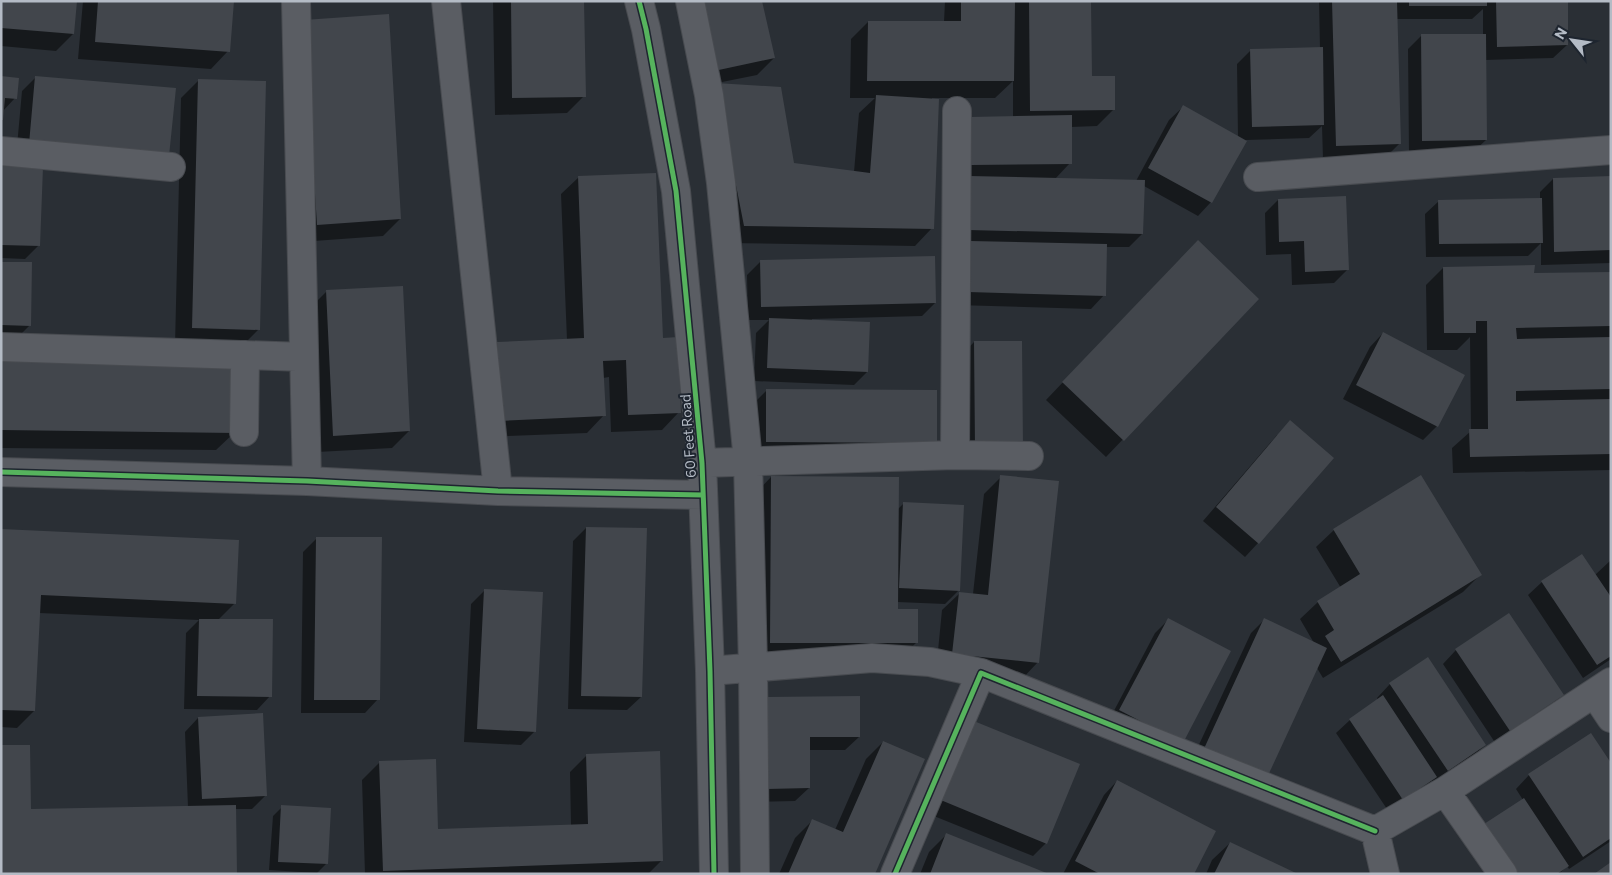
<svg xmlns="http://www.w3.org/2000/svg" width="1612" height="875" font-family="Commissioner,sans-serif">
<rect width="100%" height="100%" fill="#2a2f35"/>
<!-- shadow -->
<path fill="#0007" d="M 1,1 L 73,34 L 56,51 L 1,46 Z
M 83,1 L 232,1 L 228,51 L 211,69 L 78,59 Z
M 493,1 L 583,1 L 584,96 L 567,113 L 495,115 Z
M 679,1 L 774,58 L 757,75 L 697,87 Z
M 945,1 L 1090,1 L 1090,78 L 1114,109 L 1097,126 L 1071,127 L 1070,163 L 1055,179 L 1136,181 L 1169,120 L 1183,107 L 1238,138 L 1237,64 L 1251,50 L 1320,49 L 1319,1 L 1566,1 L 1567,45 L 1553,58 L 1485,60 L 1486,140 L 1472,153 L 1409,154 L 1408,49 L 1421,36 L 1483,35 L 1483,9 L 1472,19 L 1396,19 L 1400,143 L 1386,157 L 1323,159 L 1322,126 L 1309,138 L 1246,140 L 1211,202 L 1198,216 L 1144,186 L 1142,234 L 1129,247 L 1106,247 L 1104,295 L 1091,309 L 955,305 L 957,131 L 1013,117 L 1013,81 L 995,98 L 932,98 L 932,228 L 915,246 L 726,243 L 699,101 L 793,164 L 854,172 L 859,113 L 875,98 L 850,98 L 851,39 L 868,22 L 944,22 Z
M 305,21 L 400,219 L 383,236 L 300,242 Z
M 1,77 L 15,98 L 2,112 L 1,121 Z
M 36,77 L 175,90 L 16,157 L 22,91 Z
M 198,81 L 258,330 L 241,347 L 175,345 L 181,98 Z
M 1,167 L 39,245 L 25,259 L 1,258 Z
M 579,177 L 661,339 L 679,412 L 662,430 L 611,432 L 609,377 L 603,378 L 604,415 L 587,433 L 483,437 L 480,361 L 497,343 L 567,340 L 561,194 Z
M 1611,177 L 1611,263 L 1541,265 L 1541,243 L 1528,256 L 1426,257 L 1425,214 L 1439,201 L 1540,199 L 1540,192 L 1553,179 Z
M 1278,200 L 1347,270 L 1334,283 L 1292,285 L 1291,254 L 1266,255 L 1265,213 Z
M 1180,259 L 1257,299 L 1106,457 L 1046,400 Z
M 761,261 L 935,303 L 922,316 L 812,319 L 812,321 L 867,372 L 854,385 L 754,381 L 756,333 L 769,320 L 748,320 L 747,275 Z
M 1,263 L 30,325 L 16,339 L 1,339 Z
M 1443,268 L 1533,274 L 1611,273 L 1611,470 L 1453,473 L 1452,448 L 1471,431 L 1470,337 L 1457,350 L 1427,350 L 1426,285 Z
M 327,291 L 409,431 L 392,448 L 317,452 L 309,309 Z
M 1383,333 L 1464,375 L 1437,426 L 1423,440 L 1343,399 L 1370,347 Z
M 974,342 L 1008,461 L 962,461 L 961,356 Z
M 1,362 L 234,433 L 216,450 L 1,448 Z
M 767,390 L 935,442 L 753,455 L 753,404 Z
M 1277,435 L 1258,543 L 1245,557 L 1203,521 Z
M 771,477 L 898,509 L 904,503 L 959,590 L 945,604 L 897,602 L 897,610 L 917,642 L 899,659 L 753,659 L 754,495 Z
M 1001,477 L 1038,662 L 1021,680 L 936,671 L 942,610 L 960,593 L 973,594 L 984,494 Z
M 586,528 L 641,697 L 627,710 L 568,709 L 573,541 Z
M 1334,530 L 1480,575 L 1463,592 L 1323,678 L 1317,668 L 1189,766 L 1251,633 L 1264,620 L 1314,643 L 1300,619 L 1318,602 L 1341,588 L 1316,547 Z
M 1,531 L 235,603 L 218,620 L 270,696 L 257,710 L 184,709 L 186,633 L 199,620 L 39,613 L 34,711 L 17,728 L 1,727 Z
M 317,538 L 378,699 L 365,713 L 301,713 L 303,552 Z
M 1611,560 L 1611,659 L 1583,678 L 1528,595 L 1542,582 L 1595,575 Z
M 484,591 L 535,731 L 521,745 L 464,742 L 471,604 Z
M 1168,620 L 1168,756 L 1107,724 L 1155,633 Z
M 1456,650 L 1562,695 L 1549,709 L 1496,744 L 1443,664 Z
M 1390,684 L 1485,745 L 1471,758 L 1434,784 L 1432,781 L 1422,790 L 1389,812 L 1336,733 L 1350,720 L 1378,700 L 1377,698 Z
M 754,712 L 859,737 L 845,750 L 808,750 L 809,788 L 795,801 L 754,802 Z
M 198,718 L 266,795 L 252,809 L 29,810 L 188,807 L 185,732 Z
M 951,731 L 1046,843 L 1033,856 L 919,810 Z
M 883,742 L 873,874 L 779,874 L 795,838 L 813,820 L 835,830 L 866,759 Z
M 587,755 L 662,860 L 648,874 L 365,874 L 362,780 L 380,762 L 437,830 L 571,826 L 570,772 Z
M 1611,765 L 1611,841 L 1569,869 L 1567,866 L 1559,874 L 1495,874 L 1523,800 L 1516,789 L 1529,775 Z
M 1117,781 L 1193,874 L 1063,874 L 1104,795 Z
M 282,807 L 326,864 L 317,873 L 269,870 L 273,816 Z
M 946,835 L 1046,874 L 920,874 L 929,852 Z
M 1230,843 L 1295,874 L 1206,874 L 1212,860 Z"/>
<!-- building -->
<path fill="#42464c" d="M 1,1 L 77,1 L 74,34 L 1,28 Z
M 98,1 L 234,1 L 230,52 L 95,42 Z
M 511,1 L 584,1 L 586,97 L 512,98 Z
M 700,1 L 762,1 L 775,58 L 714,71 Z
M 961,1 L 1015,1 L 1014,81 L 867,81 L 868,21 L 961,21 Z
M 1029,1 L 1091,1 L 1092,76 L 1115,76 L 1115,110 L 1030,111 Z
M 1332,1 L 1397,1 L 1401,144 L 1336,146 Z
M 1409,1 L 1487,1 L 1487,6 L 1409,6 Z
M 1496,1 L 1568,1 L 1568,45 L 1497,47 Z
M 389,14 L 401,219 L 317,225 L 304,20 Z
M 1421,34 L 1486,34 L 1487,140 L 1422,141 Z
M 1323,47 L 1324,125 L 1252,127 L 1250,49 Z
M 1,76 L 19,78 L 17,99 L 5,98 L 3,120 L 1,120 Z
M 35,76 L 176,88 L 169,156 L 29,144 Z
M 198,79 L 266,81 L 260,330 L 192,328 Z
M 716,83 L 781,87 L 794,163 L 870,173 L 876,95 L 939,99 L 934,229 L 744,226 Z
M 1183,105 L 1247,141 L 1212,203 L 1148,168 Z
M 1072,115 L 1072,164 L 971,165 L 970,117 Z
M 1,166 L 43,167 L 40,246 L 1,245 Z
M 656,173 L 663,338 L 678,337 L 681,413 L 628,415 L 626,360 L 603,361 L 606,416 L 500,421 L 497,342 L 584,338 L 578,176 Z
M 969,176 L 1145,180 L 1143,234 L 968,230 Z
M 1611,176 L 1611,250 L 1554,252 L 1553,178 Z
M 1346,196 L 1349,270 L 1305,272 L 1304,241 L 1279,242 L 1278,199 Z
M 1542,198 L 1543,243 L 1439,244 L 1438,200 Z
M 1198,240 L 1259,299 L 1124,441 L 1062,382 Z
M 970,241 L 1107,244 L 1106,296 L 968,292 Z
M 935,256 L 936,303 L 761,307 L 760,260 Z
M 1,262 L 32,262 L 31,326 L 1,325 Z
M 1535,265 L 1534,273 L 1611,272 L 1611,326 L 1516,328 L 1517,339 L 1611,337 L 1611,389 L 1516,391 L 1516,401 L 1611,399 L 1611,454 L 1470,457 L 1469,429 L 1488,429 L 1487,321 L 1476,321 L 1476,333 L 1444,333 L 1443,267 Z
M 403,286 L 410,431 L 333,436 L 326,290 Z
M 769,318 L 870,322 L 868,372 L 767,368 Z
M 1383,332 L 1465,375 L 1438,427 L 1356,385 Z
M 974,341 L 1022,341 L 1023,448 L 975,448 Z
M 1,361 L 236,363 L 235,433 L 1,430 Z
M 766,389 L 937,390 L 937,443 L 766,442 Z
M 1290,420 L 1334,458 L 1259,544 L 1216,507 Z
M 1000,475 L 1059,481 L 1039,663 L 952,654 L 959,592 L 988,595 Z
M 1421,475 L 1482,575 L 1341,662 L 1325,636 L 1334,630 L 1317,601 L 1360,574 L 1333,529 Z
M 771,476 L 899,477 L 898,609 L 918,609 L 918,643 L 770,643 Z
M 903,502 L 964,505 L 960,591 L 899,588 Z
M 586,527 L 647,528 L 642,697 L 581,696 Z
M 1,529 L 239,540 L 236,604 L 41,595 L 35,711 L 1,710 Z
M 316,537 L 382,537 L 380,700 L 314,700 Z
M 1582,554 L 1611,597 L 1611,656 L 1597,665 L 1541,581 Z
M 484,589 L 543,592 L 536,732 L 477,729 Z
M 1509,613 L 1564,695 L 1510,731 L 1455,649 Z
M 1168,618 L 1231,651 L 1183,743 L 1119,710 Z
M 1264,618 L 1327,648 L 1265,782 L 1202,753 Z
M 199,619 L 273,619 L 272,697 L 197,696 Z
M 1428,657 L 1486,745 L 1448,771 L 1389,683 Z
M 1383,695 L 1437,777 L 1403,800 L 1349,719 Z
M 860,696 L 860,737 L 810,737 L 810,788 L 767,789 L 767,697 Z
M 263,713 L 267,796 L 202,799 L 198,717 Z
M 964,717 L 1080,764 L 1047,844 L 931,796 Z
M 1591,733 L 1611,763 L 1611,838 L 1583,857 L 1528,774 Z
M 883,741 L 925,759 L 875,874 L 788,874 L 812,819 L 843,832 Z
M 1,745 L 30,745 L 31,809 L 236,805 L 237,874 L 1,874 Z
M 660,751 L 663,861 L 383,871 L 379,761 L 436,759 L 438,829 L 588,824 L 586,754 Z
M 1117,780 L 1216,831 L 1194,874 L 1100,874 L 1075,861 Z
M 1524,798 L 1569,866 L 1557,874 L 1517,874 L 1484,824 Z
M 281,805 L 331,808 L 328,864 L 278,862 Z
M 946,833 L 1049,874 L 930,874 Z
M 1230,842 L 1298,874 L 1214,874 Z
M 1611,862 L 1611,874 L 1594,874 Z"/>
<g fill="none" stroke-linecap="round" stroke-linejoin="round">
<!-- minor casing -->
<g stroke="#484b50" stroke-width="30">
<path id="minor" d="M 296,1 L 307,481
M 446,1 L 498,491
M 639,1 L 646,29 L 676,191 L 702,463 L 710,671 L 714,874
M 690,1 L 709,95 L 721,183 L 748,461 L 753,667 L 755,874
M 1,151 L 171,167
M 1258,177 L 1611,150
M 1,347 L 304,357
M 244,432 L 245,355
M 955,455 L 957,111
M 702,463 L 955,455 L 1029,456
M 1,472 L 307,481 L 498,491 L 703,495
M 710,671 L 872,658 L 930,662 L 981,673
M 1595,694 L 1611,718
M 1445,791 L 1503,874
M 895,874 L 981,673 L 1375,831
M 1385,874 L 1375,831 L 1445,791 L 1611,682"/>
</g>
<!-- minor -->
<use href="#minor" stroke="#5a5d63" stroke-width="28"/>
<!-- cycleway casing -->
<g stroke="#1e252f" stroke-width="8">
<path id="cycleway" d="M 639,1 L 646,29 L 676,191 L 702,463 L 710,671 L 714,874
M 1,472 L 307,481 L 498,491 L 703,495
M 895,874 L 981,673 L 1375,831"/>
</g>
<!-- cycleway -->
<use href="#cycleway" stroke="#56b35d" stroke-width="5"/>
</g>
<g text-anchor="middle" stroke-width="4" stroke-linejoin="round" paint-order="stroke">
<!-- street labels -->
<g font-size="14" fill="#b4bbc5" stroke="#1e252f">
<text transform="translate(688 436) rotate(-94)" y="5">60 Feet Road</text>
</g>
</g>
<!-- border -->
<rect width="1612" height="875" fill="none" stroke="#b4bbc5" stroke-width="5"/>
<!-- north arrow -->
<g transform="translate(1572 40) rotate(300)" stroke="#1e252f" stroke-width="4" paint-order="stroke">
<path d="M0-4L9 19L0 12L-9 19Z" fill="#b4bbc5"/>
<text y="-8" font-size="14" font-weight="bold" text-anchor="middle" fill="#b4bbc5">N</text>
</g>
</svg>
